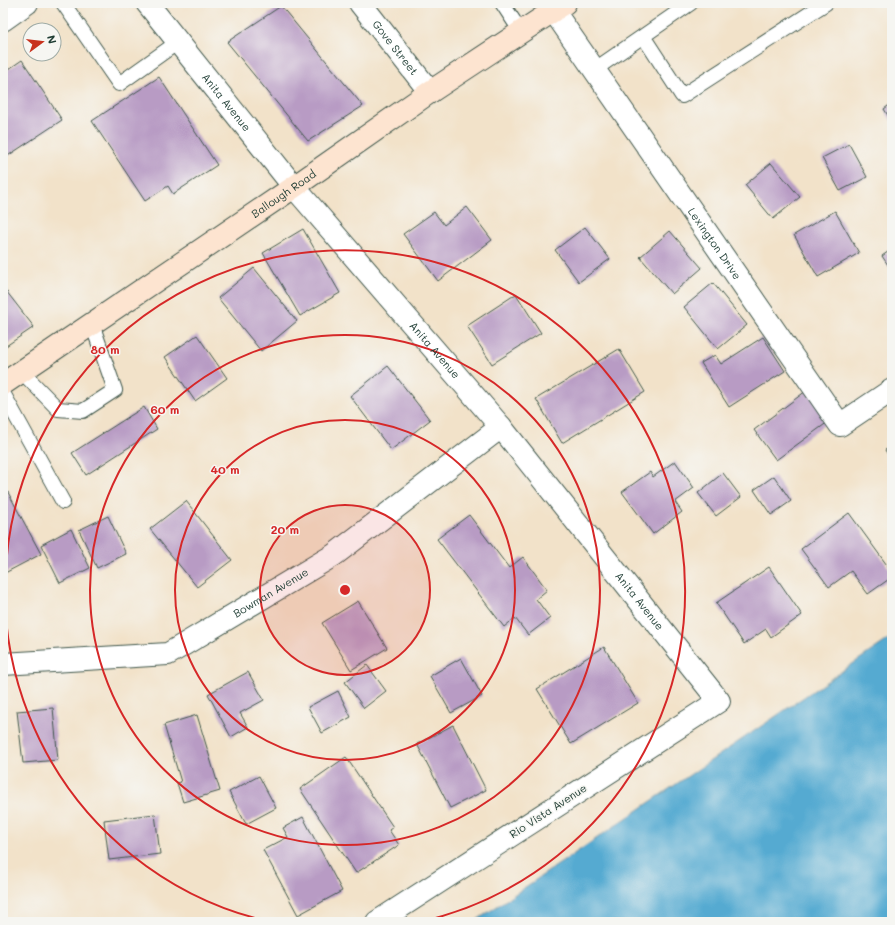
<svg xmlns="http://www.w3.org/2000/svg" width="895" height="925" font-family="Mali,sans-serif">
<rect width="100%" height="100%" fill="#f6f6f2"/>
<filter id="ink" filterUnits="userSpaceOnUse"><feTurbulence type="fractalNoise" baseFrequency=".025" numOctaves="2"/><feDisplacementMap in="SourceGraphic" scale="8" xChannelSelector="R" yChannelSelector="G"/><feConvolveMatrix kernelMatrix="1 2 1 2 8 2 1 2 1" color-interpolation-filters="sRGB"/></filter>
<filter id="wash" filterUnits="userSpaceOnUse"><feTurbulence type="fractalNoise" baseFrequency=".012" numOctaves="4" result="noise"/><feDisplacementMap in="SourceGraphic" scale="16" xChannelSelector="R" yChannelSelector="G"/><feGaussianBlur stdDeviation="0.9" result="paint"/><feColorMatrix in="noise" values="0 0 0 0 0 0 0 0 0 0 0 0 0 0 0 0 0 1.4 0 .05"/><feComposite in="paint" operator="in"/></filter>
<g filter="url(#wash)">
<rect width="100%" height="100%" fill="#f2e2c9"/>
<!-- water -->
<path fill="#55aad1" stroke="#3a7482" d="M 892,637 L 892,922 L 474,922 Z"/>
<g id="blocks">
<!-- building -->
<path fill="#b89bc4" d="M 281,6 L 363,106 L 308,141 L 227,42 Z
M 22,60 L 62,120 L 3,159 L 3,73 Z
M 159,77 L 217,165 L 173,194 L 168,186 L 145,201 L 92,121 Z
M 892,103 L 892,122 L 884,109 Z
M 849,144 L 867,177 L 840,191 L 822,158 Z
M 771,163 L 800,197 L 773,219 L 745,185 Z
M 467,207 L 492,240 L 438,281 L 403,234 L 434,212 L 444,225 Z
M 835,211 L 859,253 L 818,277 L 794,235 Z
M 585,227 L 610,259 L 579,282 L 555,250 Z
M 303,229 L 340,293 L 300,316 L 263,253 Z
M 670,231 L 702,268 L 672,294 L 640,257 Z
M 892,249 L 892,271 L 882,256 Z
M 254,268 L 297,321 L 261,351 L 218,298 Z
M 713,283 L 747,325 L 718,349 L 684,307 Z
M 3,287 L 34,327 L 3,348 Z
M 516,294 L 541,333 L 492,364 L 467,326 Z
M 197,335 L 227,378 L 195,401 L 165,357 Z
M 763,337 L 785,371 L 729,407 L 701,363 L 715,355 L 721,364 Z
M 619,349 L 645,392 L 562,443 L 536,399 Z
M 388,366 L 430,420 L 391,450 L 350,396 Z
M 810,388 L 832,419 L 776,460 L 754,430 Z
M 144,407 L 157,429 L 86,475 L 72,453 Z
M 892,446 L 892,461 L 885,450 Z
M 675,461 L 694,488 L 675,502 L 682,512 L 653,534 L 622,492 L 650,472 L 653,477 Z
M 723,473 L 741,497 L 716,516 L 698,493 Z
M 774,476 L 791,501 L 771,515 L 754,490 Z
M 3,483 L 41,554 L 3,574 Z
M 186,501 L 232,560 L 197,587 L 150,529 Z
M 849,513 L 892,572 L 892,577 L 868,594 L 851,571 L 829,587 L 801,549 Z
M 469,515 L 509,568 L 523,557 L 547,590 L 536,599 L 550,618 L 528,635 L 515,618 L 504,627 L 437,539 Z
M 108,516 L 126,554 L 97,568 L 79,530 Z
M 71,529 L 90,568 L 60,583 L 41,545 Z
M 769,567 L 802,615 L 771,637 L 766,629 L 744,644 L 716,603 Z
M 358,601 L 387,648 L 351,670 L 322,623 Z
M 604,647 L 638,703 L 571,744 L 537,689 Z
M 461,658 L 482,696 L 451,713 L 430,676 Z
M 367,665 L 386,691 L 364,708 L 345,682 Z
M 248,672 L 264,700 L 240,713 L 248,727 L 231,737 L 208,694 Z
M 338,691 L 351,717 L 322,733 L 308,707 Z
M 53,708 L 58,760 L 23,763 L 17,711 Z
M 197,715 L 220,791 L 183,802 L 177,783 L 181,782 L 164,725 Z
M 453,725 L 486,790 L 450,808 L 417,744 Z
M 346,757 L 393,827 L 389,830 L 399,845 L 356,873 L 300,789 Z
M 259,776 L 276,808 L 246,824 L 229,792 Z
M 155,814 L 160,854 L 109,860 L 104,820 Z
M 303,817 L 342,891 L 298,915 L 263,850 L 288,837 L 283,828 Z"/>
</g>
</g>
<g filter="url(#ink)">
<use href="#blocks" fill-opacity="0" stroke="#3f564a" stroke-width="1"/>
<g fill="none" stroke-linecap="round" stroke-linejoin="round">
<!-- lane casing -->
<g stroke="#3f564a" stroke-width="16">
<path id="lane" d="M 63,3 L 119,84 L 178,42
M 502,3 L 521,32
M 643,36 L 682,96 L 826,3
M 594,70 L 691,3
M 22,372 L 58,409 L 83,411 L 115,390 L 92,324
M 3,393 L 63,502"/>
</g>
<!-- street casing -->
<g stroke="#3f564a" stroke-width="24">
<g id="street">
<path id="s1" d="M 147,3 L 294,187 L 501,427 L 719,701 L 377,922"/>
<path id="s2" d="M 360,3 L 430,92"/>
<path id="s3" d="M 553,10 L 840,425 L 892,390"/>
<path d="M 3,20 L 27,3"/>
<path id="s4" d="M 3,664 L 168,654 L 334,555 L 501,427"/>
</g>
</g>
<!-- secondary casing -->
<g stroke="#3f564a" stroke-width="24">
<g id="secondary">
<path id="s5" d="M 3,384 L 294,187 L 430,92 L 565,3"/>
</g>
</g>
<!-- lane -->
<use href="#lane" stroke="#fff" stroke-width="14"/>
<!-- street -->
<use href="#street" stroke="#fff" stroke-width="22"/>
<!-- secondary -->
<use href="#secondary" stroke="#fde4d0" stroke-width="22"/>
</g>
</g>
<!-- distance rings -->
<circle cx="345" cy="590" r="85" fill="#d62828" fill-opacity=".12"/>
<g fill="none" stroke="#d62828" stroke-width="2">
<circle cx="345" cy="590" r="85"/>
<circle cx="345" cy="590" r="170"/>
<circle cx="345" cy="590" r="255"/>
<path d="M271 922A340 340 0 1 1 419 922"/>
</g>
<g text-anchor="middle" stroke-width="3" stroke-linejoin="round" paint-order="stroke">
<!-- street labels -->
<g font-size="11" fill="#1f3d34" stroke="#f6f6f2">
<text dy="4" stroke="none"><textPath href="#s2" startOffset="57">Gove Street</textPath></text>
<text dy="4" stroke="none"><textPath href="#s1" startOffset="127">Anita Avenue</textPath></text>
<text dy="4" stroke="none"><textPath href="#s5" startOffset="339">Ballough Road</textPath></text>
<text dy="4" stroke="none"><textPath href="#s3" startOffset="284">Lexington Drive</textPath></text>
<text dy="4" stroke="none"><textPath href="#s1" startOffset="451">Anita Avenue</textPath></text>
<text dy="4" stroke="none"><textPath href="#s4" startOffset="285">Bowman Avenue</textPath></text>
<text dy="4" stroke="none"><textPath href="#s1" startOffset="775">Anita Avenue</textPath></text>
<text transform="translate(548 811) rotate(-33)" y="4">Rio Vista Avenue</text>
</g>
</g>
<circle cx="345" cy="590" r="6" fill="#d62828" stroke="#f6f6f2" stroke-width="2"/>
<g font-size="12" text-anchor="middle" font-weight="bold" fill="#d62828" stroke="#f6f6f2" stroke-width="3" stroke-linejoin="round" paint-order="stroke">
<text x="105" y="354">80 m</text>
<text x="165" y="414">60 m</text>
<text x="225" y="474">40 m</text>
<text x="285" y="534">20 m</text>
</g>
<!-- margin -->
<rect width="895" height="925" fill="none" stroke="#f6f6f2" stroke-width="16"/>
<!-- north arrow -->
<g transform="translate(42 42) rotate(75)"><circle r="19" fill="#f6f6f2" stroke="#a0aca6"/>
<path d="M0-3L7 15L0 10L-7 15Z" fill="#c8321e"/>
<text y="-6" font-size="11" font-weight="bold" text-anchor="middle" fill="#1f3d34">N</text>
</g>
</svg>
